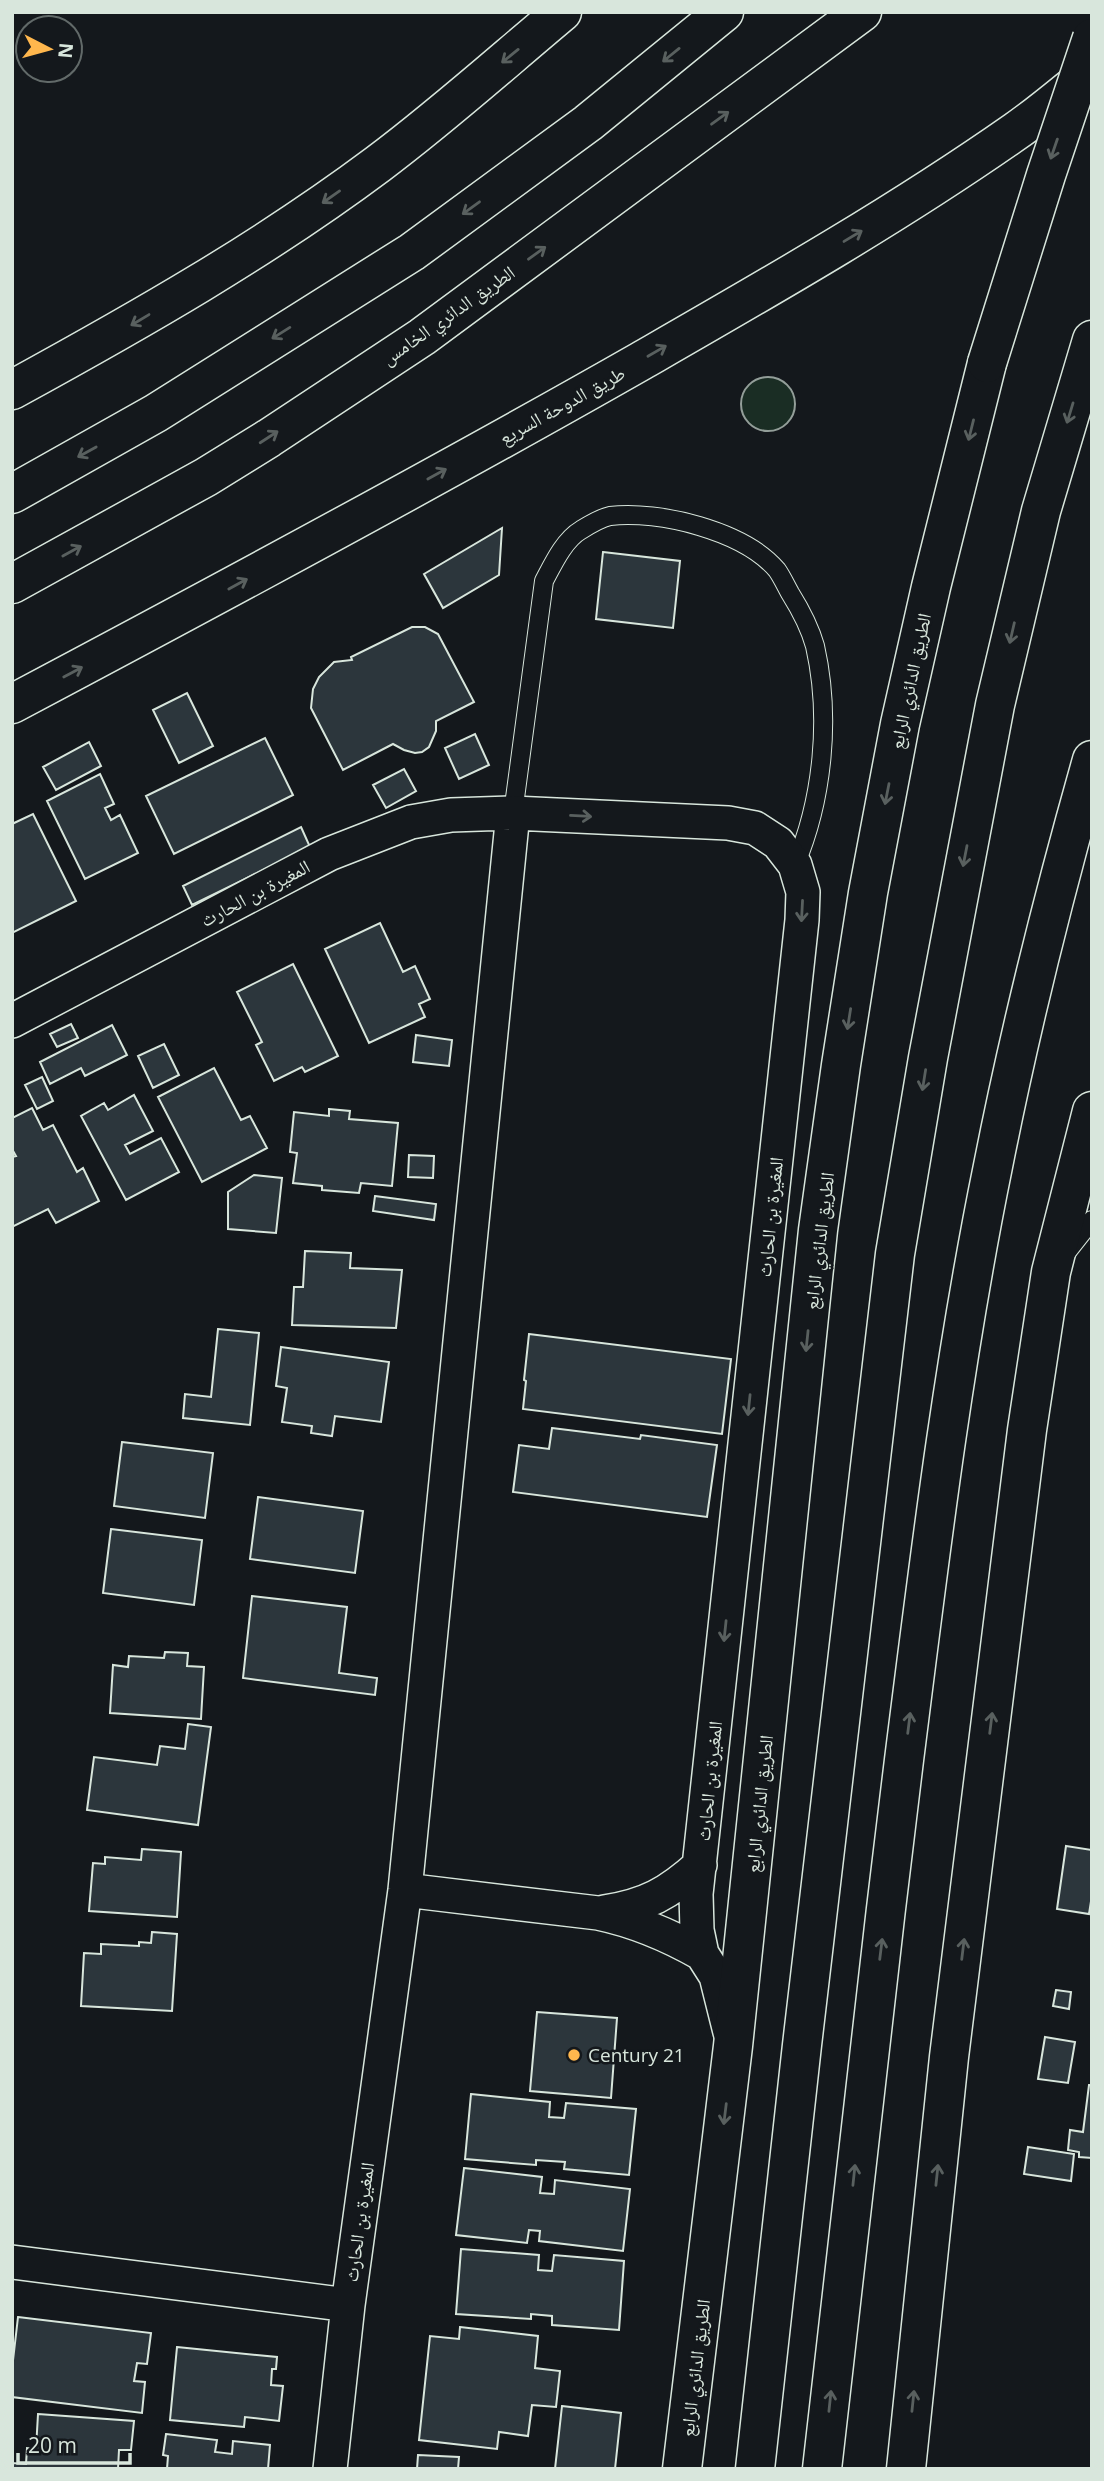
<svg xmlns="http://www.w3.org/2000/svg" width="1104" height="2481" font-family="'Open Sans','Noto Naskh Arabic',sans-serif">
<rect width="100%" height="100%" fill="#14181c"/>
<!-- green -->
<path fill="#1a2d24" stroke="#939e99" stroke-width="2" d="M741 404a27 27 0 1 1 54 0a27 27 0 1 1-54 0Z"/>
<!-- building -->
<path fill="#2c363c" stroke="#d8e6dc" stroke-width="2" d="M 502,528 L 499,575 L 443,608 L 424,574 Z
M 603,552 L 680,561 L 673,628 L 596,619 Z
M 412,627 L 425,627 L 438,634 L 474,702 L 436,721 L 436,731 L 429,747 L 422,752 L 415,753 L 404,750 L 393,744 L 343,770 L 311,708 L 313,689 L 319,677 L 334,662 L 352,660 L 351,657 Z
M 187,693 L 213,746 L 179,763 L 153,710 Z
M 475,734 L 489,765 L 459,779 L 445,748 Z
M 265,738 L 293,795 L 174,854 L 146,796 Z
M 89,742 L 101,766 L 56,790 L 43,767 Z
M 404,769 L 416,791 L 386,808 L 373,785 Z
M 100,774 L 114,804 L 105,808 L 111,820 L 120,815 L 138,853 L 85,879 L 47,801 Z
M 33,814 L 76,901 L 12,933 L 12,824 Z
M 301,827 L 310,847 L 192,905 L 183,886 Z
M 380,923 L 403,972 L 415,966 L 430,999 L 419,1004 L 425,1017 L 369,1043 L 325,949 Z
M 293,964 L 338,1056 L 305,1072 L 302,1067 L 274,1081 L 256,1045 L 262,1042 L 237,992 Z
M 71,1024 L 78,1038 L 57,1047 L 50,1034 Z
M 112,1025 L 127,1055 L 85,1076 L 81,1068 L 50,1084 L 40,1062 Z
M 416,1035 L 452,1040 L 449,1066 L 413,1062 Z
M 164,1044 L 179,1075 L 153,1088 L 138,1056 Z
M 214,1068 L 241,1120 L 250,1116 L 267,1148 L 202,1182 L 158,1097 Z
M 42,1077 L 53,1101 L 37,1109 L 25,1085 Z
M 134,1095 L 153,1131 L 125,1145 L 130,1154 L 161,1138 L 179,1172 L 126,1200 L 81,1116 L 104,1103 L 108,1110 Z
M 32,1108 L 43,1130 L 53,1125 L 77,1172 L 83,1168 L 99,1201 L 56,1223 L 48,1209 L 12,1227 L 12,1157 L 16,1156 L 12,1149 L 12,1118 Z
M 329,1109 L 350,1111 L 349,1119 L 398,1123 L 392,1186 L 361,1183 L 359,1193 L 322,1190 L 322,1186 L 293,1183 L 297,1153 L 290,1152 L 294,1112 L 329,1116 Z
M 409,1155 L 434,1156 L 433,1178 L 408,1177 Z
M 254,1175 L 282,1178 L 276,1233 L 228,1229 L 228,1192 Z
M 375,1196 L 436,1204 L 434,1220 L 373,1211 Z
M 305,1251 L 351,1253 L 350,1268 L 402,1270 L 396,1328 L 292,1325 L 294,1287 L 303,1287 Z
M 218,1329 L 259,1333 L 250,1425 L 183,1418 L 185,1394 L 211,1397 Z
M 529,1334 L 731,1359 L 722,1434 L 523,1409 L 526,1381 L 524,1380 Z
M 281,1347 L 389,1362 L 381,1422 L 335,1416 L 332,1436 L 311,1433 L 312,1426 L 282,1422 L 287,1388 L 276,1386 Z
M 552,1428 L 640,1439 L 641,1435 L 717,1445 L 707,1517 L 513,1492 L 519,1445 L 549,1449 Z
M 122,1442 L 213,1453 L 205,1518 L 114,1506 Z
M 258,1497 L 363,1511 L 355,1573 L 250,1559 Z
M 111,1529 L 202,1540 L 194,1605 L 103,1593 Z
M 252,1596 L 347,1607 L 339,1673 L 377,1678 L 375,1695 L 243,1678 Z
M 165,1652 L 188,1653 L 187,1666 L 204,1667 L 201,1719 L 110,1713 L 113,1665 L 128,1667 L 129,1656 L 164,1658 Z
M 188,1724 L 211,1727 L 198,1825 L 87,1810 L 94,1757 L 157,1765 L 160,1746 L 185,1749 Z
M 1066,1846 L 1092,1850 L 1092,1895 L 1089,1914 L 1057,1909 Z
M 142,1849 L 181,1852 L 177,1917 L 89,1911 L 93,1863 L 105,1864 L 105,1857 L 141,1860 Z
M 152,1932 L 177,1934 L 172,2011 L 81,2006 L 84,1953 L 101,1954 L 101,1944 L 139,1946 L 139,1942 L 151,1943 Z
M 1056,1990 L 1071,1992 L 1069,2009 L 1053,2006 Z
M 537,2012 L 617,2018 L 611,2098 L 530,2091 Z
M 1045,2037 L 1075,2042 L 1068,2083 L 1038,2079 Z
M 1089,2085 L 1092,2085 L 1092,2158 L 1079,2157 L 1079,2152 L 1068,2150 L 1070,2130 L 1083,2132 Z
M 471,2094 L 550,2102 L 549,2117 L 564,2118 L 566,2103 L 636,2109 L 629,2175 L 564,2169 L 565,2162 L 536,2160 L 536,2165 L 465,2159 Z
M 1028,2147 L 1074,2154 L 1071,2181 L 1024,2174 Z
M 464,2168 L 542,2177 L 540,2193 L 554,2194 L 555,2180 L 630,2189 L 623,2251 L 539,2241 L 540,2231 L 529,2230 L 527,2243 L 456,2235 Z
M 461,2249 L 539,2255 L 538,2270 L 552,2271 L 554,2255 L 624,2261 L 619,2330 L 552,2325 L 552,2316 L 531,2314 L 531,2319 L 456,2314 Z
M 18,2317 L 151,2333 L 147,2364 L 137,2363 L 134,2381 L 145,2382 L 142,2413 L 12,2397 L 12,2369 Z
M 460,2327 L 538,2336 L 535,2368 L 560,2371 L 556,2407 L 532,2405 L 528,2436 L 499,2432 L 497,2449 L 419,2440 L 430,2336 L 459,2339 Z
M 177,2347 L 277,2357 L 276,2369 L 272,2369 L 271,2385 L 283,2386 L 279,2421 L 245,2417 L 244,2427 L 170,2420 Z
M 562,2406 L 621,2413 L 615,2469 L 555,2469 Z
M 38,2414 L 134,2421 L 131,2450 L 119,2450 L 118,2469 L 12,2469 L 12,2463 L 26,2464 L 27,2448 L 36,2449 Z
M 166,2434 L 217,2440 L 215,2452 L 232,2454 L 233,2441 L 270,2445 L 268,2469 L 167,2469 L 168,2456 L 163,2455 Z
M 418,2455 L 459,2457 L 458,2469 L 417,2469 Z"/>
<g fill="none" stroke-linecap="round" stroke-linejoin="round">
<!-- lane casing -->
<g stroke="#d8e6dc" stroke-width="20">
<path id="lane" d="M 513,813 L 544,581 C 553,564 564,540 581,530 C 589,525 601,518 610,516 C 659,510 744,531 777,570 C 782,577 786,586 790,593 C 800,609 810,628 815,646 C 831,717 823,799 795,865
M 1066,1253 L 1092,1220"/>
</g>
<!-- street casing -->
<g stroke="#d8e6dc" stroke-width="36">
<path id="street" d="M 513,813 L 728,823 L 755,828 L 778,843 L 795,865 L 803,892 L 802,920 L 696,1894 L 697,1930 L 702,1954 L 716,1976 L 730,2032
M 12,1021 L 329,854 L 411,822 L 451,815 L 513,813 L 405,1890 L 348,2305 L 330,2469
M 405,1890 L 598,1913 C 636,1921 669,1935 702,1954
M 604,1912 C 646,1906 669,1893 700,1865
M 12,2262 L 348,2305"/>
</g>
<!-- secondary casing -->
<g stroke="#d8e6dc" stroke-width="41">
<path id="secondary" d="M 12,390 C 138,321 263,250 378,164 C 441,117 501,63 562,12
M 12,704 C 223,592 434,479 641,361 C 768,288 896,215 1016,131 C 1042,113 1066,92 1090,73
M 682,2469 L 733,2046 L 818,1230 L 841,1065 L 868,893 L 900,724 L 931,587 L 987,363
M 906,2469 L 949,2057 L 1027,1430 L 1051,1272 L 1092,1111"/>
</g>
<!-- primary casing -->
<g stroke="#d8e6dc" stroke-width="41">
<path id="primary" d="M 755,2469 L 802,2045 L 895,1254 L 928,1058 L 995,705 L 1041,511 L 1092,340
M 822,2469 C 848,2232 875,1996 904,1760 C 929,1562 953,1362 993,1166 C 1020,1029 1054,894 1092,760"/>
</g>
<!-- highway casing -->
<g stroke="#d8e6dc" stroke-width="41">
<path id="highway" d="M 12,494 L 156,413 L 412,252 L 588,123 L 724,12
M 12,584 L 206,477 L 269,438 L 422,337 L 862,12"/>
</g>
<!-- lane -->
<use href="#lane" stroke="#14181c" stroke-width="18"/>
<!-- street -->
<use href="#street" stroke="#14181c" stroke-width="33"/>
<!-- secondary -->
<use href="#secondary" stroke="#14181c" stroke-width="38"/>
<!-- primary -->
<use href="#primary" stroke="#14181c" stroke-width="38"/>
<!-- highway -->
<use href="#highway" stroke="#14181c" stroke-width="38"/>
<!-- secondary-bridge casing -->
<g stroke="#d8e6dc" stroke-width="41" stroke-linecap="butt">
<path id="secondary-bridge" d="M 987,363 L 1046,175 L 1092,38"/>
</g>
<!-- secondary-bridge -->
<use href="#secondary-bridge" stroke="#14181c" stroke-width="38"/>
</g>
<!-- one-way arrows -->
<defs><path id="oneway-shaft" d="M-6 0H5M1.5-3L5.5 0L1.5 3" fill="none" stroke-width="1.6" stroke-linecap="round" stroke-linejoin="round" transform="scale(1.75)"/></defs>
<g stroke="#59605f">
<use href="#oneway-shaft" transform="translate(671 55) rotate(141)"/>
<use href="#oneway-shaft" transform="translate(510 56) rotate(141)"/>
<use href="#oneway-shaft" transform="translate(720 118) rotate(-36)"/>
<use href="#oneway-shaft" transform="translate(1054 149) rotate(109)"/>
<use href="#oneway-shaft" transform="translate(331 197) rotate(145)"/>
<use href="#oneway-shaft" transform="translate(471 208) rotate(144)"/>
<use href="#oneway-shaft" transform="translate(853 236) rotate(-31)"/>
<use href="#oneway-shaft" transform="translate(537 253) rotate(-36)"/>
<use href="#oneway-shaft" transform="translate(140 320) rotate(149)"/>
<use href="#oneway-shaft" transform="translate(281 333) rotate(148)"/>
<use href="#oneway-shaft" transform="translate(657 351) rotate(-30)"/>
<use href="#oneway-shaft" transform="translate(1070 413) rotate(107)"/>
<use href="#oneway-shaft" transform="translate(971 430) rotate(104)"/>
<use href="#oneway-shaft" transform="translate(269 437) rotate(-33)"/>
<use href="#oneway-shaft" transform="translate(87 452) rotate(151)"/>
<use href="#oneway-shaft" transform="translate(437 474) rotate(-29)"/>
<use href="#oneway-shaft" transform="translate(72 551) rotate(-29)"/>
<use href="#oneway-shaft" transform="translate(238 584) rotate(-29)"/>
<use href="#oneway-shaft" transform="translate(1012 633) rotate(103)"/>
<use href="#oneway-shaft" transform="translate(73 672) rotate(-28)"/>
<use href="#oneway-shaft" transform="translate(887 794) rotate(101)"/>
<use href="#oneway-shaft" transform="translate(581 816) rotate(3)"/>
<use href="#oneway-shaft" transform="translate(965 856) rotate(101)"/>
<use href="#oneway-shaft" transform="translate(802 911) rotate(93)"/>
<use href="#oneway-shaft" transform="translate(849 1019) rotate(99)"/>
<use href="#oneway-shaft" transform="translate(924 1080) rotate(99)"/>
<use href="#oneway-shaft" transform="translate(807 1341) rotate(96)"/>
<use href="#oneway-shaft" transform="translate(749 1405) rotate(96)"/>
<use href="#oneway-shaft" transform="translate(725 1631) rotate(96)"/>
<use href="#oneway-shaft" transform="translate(909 1723) rotate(-83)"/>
<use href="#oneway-shaft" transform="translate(991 1723) rotate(-83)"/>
<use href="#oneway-shaft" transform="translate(881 1949) rotate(-83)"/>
<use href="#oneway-shaft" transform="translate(963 1949) rotate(-83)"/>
<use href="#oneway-shaft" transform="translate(725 2114) rotate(97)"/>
<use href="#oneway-shaft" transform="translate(854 2175) rotate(-84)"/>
<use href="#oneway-shaft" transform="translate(937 2175) rotate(-84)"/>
<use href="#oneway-shaft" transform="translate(830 2401) rotate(-84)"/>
<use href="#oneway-shaft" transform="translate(913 2401) rotate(-84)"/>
</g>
<!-- markers -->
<circle fill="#ffb74d" stroke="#14181c" stroke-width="2.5" cx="574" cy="2055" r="7"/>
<g text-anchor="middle" stroke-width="5" stroke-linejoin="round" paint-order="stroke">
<!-- street labels -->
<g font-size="19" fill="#d8e6dc" stroke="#14181c">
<text transform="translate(448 315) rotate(-35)" y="7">الطريق الدائري الخامس</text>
<text transform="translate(562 405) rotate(-29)" y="7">طريق الدوحة السريع</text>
<text transform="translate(910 681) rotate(-78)" y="7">الطريق الدائري الرابع</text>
<text transform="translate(255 893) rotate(-28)" y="7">المغيرة بن الحارث</text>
<text transform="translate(770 1217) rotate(-84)" y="7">المغيرة بن الحارث</text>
<text transform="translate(819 1241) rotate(-83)" y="7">الطريق الدائري الرابع</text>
<text transform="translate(709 1781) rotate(-84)" y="7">المغيرة بن الحارث</text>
<text transform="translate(759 1804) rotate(-84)" y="7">الطريق الدائري الرابع</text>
<text transform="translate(359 2222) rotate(-82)" y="7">المغيرة بن الحارث</text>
<text transform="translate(695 2368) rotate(-83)" y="7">الطريق الدائري الرابع</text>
</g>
<!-- poi labels -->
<g font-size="19" fill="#d8e6dc" stroke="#14181c" text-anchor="start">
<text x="588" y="2062">Century 21</text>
</g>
</g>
<!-- border -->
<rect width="1104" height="2481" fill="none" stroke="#d8e6dc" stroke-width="28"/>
<!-- north arrow -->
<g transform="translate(49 49) rotate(96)"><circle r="33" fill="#14181c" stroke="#626a69" stroke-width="2"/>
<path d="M0-5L12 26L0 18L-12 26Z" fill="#ffb74d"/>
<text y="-10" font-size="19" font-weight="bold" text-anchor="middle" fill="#d8e6dc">N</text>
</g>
<!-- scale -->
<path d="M18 2453v10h112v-10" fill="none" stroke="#d8e6dc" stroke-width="3.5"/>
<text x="28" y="2453" font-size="21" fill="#d8e6dc" stroke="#14181c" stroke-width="5" paint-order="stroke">20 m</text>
</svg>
